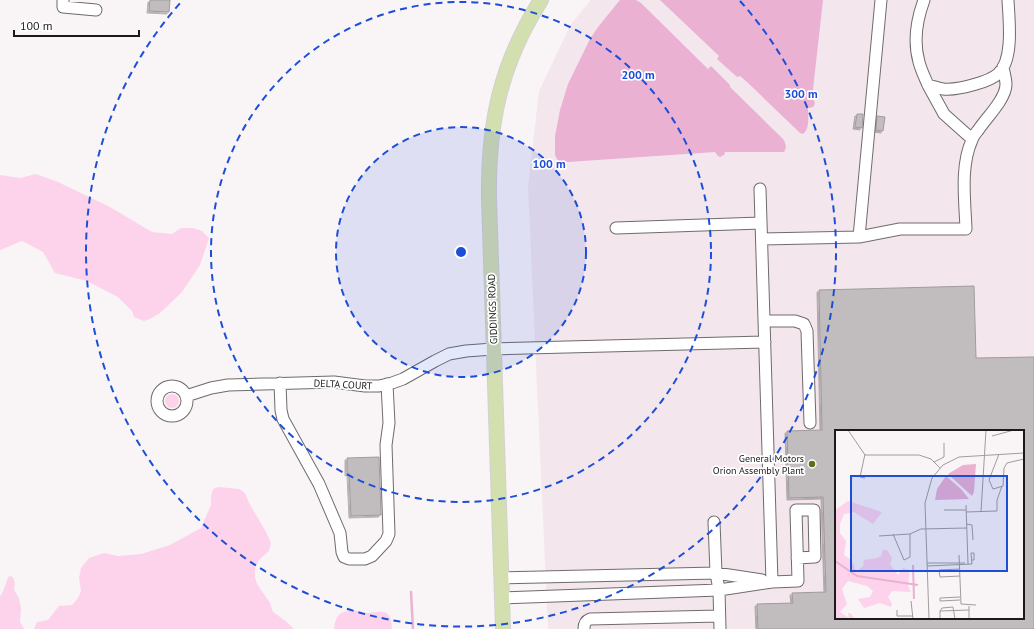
<svg xmlns="http://www.w3.org/2000/svg" width="1034" height="629" font-family="'PT Sans',sans-serif">
<defs>
<filter id="shadow"><feDropShadow dx="-2" dy="2" stdDeviation="0" flood-color="#0004"/></filter>
</defs>
<rect width="100%" height="100%" fill="#f9f4f6"/>
<!-- built -->
<path fill="#f3e6ed" fill-rule="evenodd" d="M 591,0 L 1034,0 L 1034,629 L 548,629 L 528,187 L 539,91 L 571,24 ZM 836,431 L 1023,431 L 1023,618 L 836,618 Z"/>
<!-- green -->
<path fill="#fdd3eb" d="M 36,174 L 58,182 L 110,207 L 152,232 L 172,234 L 181,228 L 193,228 L 202,231 L 209,238 L 200,265 L 182,292 L 160,313 L 150,319 L 144,321 L 134,317 L 132,311 L 118,297 L 87,281 L 55,273 L 43,252 L 22,241 L 0,250 L 0,175 L 20,178 Z
M165 401a7 7 0 1 1 14 0a7 7 0 1 1-14 0Z
M 218,487 L 239,489 L 245,493 L 249,503 L 266,532 L 271,543 L 269,551 L 259,560 L 255,567 L 255,577 L 257,584 L 270,603 L 273,612 L 287,622 L 294,629 L 34,629 L 37,622 L 48,620 L 59,606 L 72,605 L 78,598 L 81,591 L 79,578 L 81,568 L 89,558 L 104,553 L 118,556 L 141,554 L 170,545 L 201,528 L 211,505 L 211,496 L 213,489 Z
M 9,576 L 13,577 L 15,583 L 14,590 L 19,598 L 21,608 L 20,622 L 24,629 L 0,629 L 0,596 C 5,591 5,583 9,576 Z
M 352,610 C 357,611 362,613 368,613 C 384,611 391,609 392,629 L 334,629 C 336,616 338,612 352,610 Z"/>
<!-- water -->
<path fill="#ebb1d3" d="M 620,0 L 636,0 L 641,3 L 708,69 L 711,66 L 730,85 L 730,87 L 783,139 C 786,144 787,147 784,152 L 725,152 L 724,155 L 720,157 L 718,156 L 715,152 L 568,162 L 558,161 L 555,155 L 555,136 L 560,110 L 568,84 L 590,39 L 598,27 Z
M 660,0 L 823,0 L 812,98 L 814,100 L 815,104 L 813,107 L 808,108 C 808,116 810,129 803,134 L 800,133 L 747,82 L 740,76 L 737,77 L 717,59 L 719,56 Z"/>
<g fill="none" stroke-linecap="round" stroke-linejoin="round">
<!-- stream -->
<path stroke="#ebb1d3" stroke-width="2.5" d="M 411,592 L 413,629"/>
</g>
<!-- building -->
<path fill="#c1bcbe" stroke="#a09b9d" fill-rule="evenodd" filter="url(#shadow)" d="M 150,0 L 170,0 L 169,12 L 149,11 Z
M 857,114 L 863,114 L 862,128 L 855,127 Z
M 877,116 L 885,117 L 883,131 L 876,130 Z
M 974,286 L 976,358 L 1034,357 L 1034,629 L 758,629 L 757,604 L 793,603 L 792,593 L 826,592 L 823,497 L 789,498 L 787,431 L 822,430 L 819,290 ZM 836,431 L 1023,431 L 1023,618 L 836,618 Z
M 379,457 L 381,515 L 351,516 L 349,473 L 347,474 L 347,458 Z"/>
<g fill="none" stroke-linecap="round" stroke-linejoin="round">
<!-- minor casing -->
<g stroke="#6f6b6d" stroke-width="13">
<path id="minor" d="M 63,0 L 63,7 L 96,10
M 924,0 C 917,19 913,41 919,62 C 921,70 925,78 928,85 C 932,86 938,88 943,89 C 953,90 966,87 976,84 C 983,82 992,79 998,74 C 1014,60 1009,20 1008,0
M 928,85 L 944,114 L 972,139
M 760,189 L 772,582
M 616,228 L 761,223
M 859,237 L 881,0
M 762,239 L 859,237 L 900,229 L 966,229 C 965,201 960,166 972,140 C 973,136 976,133 979,129 C 987,117 1005,100 1006,85 C 1006,79 1004,73 1003,67
M 764,321 L 795,321 L 804,324 L 807,331 L 810,423
M 280,383 L 281,410 L 283,419 L 319,484 L 340,533 L 342,552 L 344,557 L 349,559 L 365,559 L 372,556 L 386,541 L 389,534 L 386,445 L 389,423 L 387,384
M157 401a15 15 0 1 1 30 0a15 15 0 1 1-30 0Z
M 186,396 L 211,388 L 228,385 L 334,382 L 365,386 L 379,386 L 392,383 L 403,379 L 435,361 L 449,354 L 466,351 L 493,349 L 765,342
M 714,522 L 716,573 L 719,590 L 720,629
M 501,578 L 716,573 L 762,580
M 502,598 L 719,590 L 772,582 L 798,581 L 796,510 L 814,510 L 815,557 L 797,558
M 584,629 C 584,624 585,621 590,619 L 719,616"/>
</g>
<!-- major casing -->
<g stroke="#d1d1d1" stroke-width="16">
<path id="major" d="M 503,629 L 489,199 C 488,123 500,65 541,0"/>
</g>
<!-- minor -->
<use href="#minor" stroke="#fff" stroke-width="11"/>
<!-- major -->
<use href="#major" stroke="#d4dfaf" stroke-width="14"/>
</g>
<!-- distance rings -->
<circle cx="461" cy="252" r="125" fill="#1d4ed8" fill-opacity=".12"/>
<g fill="none" stroke="#1d4ed8" stroke-width="2" stroke-dasharray="7 5">
<circle cx="461" cy="252" r="125"/>
<circle cx="461" cy="252" r="250"/>
<path d="M740 1A375 375 0 1 1 182 1"/>
</g>
<!-- markers -->
<circle fill="#5e6d18" stroke="#fff" stroke-width="1.5" cx="812" cy="464" r="4"/>
<g text-anchor="middle" stroke-width="3.5" stroke-linejoin="round" paint-order="stroke">
<!-- street labels -->
<g font-size="10" fill="#1b191a" stroke="#fff">
<text transform="translate(492 309) rotate(-92)" y="4">GIDDINGS ROAD</text>
<text transform="translate(343 384) rotate(3)" y="4">DELTA COURT</text>
</g>
<!-- poi labels -->
<g font-size="10" fill="#1b191a" stroke="#fff" text-anchor="end">
<text x="804" y="462">General Motors<tspan x="804" dy="12">Orion Assembly Plant</tspan></text>
</g>
</g>
<!-- overview -->
<g transform="translate(835 430)">
<rect width="189" height="189" fill="#f9f4f6"/>
<path d="M 13,71 L 47,82 L 38,94 L 19,82 L 9,84 L 5,94 L 5,103 L 11,111 L 9,125 L 16,130 L 15,136 L 18,133 L 21,142 L 28,136 L 29,130 L 42,128 L 46,126 L 48,120 L 52,120 L 57,128 L 55,134 L 63,145 L 68,138 L 75,140 L 73,156 L 76,162 L 57,161 L 53,167 L 57,174 L 56,177 L 45,173 L 29,178 L 23,169 L 35,167 L 38,161 L 32,156 L 13,151 L 7,159 L 12,174 L 5,182 L 14,188 L 13,183 L 15,183 L 20,189 L 0,189 L 0,80 Z" fill="#fdd3eb"/>
<path d="M 141,34 L 139,62 L 137,66 L 113,44 L 128,35 ZM 111,46 L 126,59 L 134,69 L 100,70 L 102,59 Z" fill="#ebb1d3"/>
<path fill="none" stroke="#ebb1d3" stroke-width="2" d="M 0,131 L 22,146 L 83,155M 78,135 L 79,169"/>
<path fill="none" stroke="#a09c9e" stroke-width="1" d="M 13,0 L 30,25 L 84,25 L 96,29 L 105,38M 157,6 L 179,0M 30,24 L 25,47 L 30,48M 164,24 L 154,50 L 158,59 L 168,56 L 169,38 L 172,33 L 189,29M 99,32 L 109,27 L 109,13M 131,75 L 133,134M 109,80 L 131,80M 131,82 L 162,81 L 162,70 L 167,56M 146,82 L 151,0M 131,94 L 137,95 L 138,110M 58,104 L 69,130 L 75,127 L 75,104M 44,106 L 75,104 L 86,99 L 132,98M 124,125 L 126,174 L 141,175M 92,133 L 130,133M 92,136 L 137,134 L 136,123 L 139,123 L 139,130 L 136,130M 125,139 L 104,140 L 105,147 L 125,146M 125,167 L 105,168 L 105,171 L 125,170M 76,171 L 78,189M 134,176 L 134,189M 62,180 L 62,186 L 78,186M 105,181 L 107,178 L 118,177 L 120,189M 94,189 L 90,73 L 97,48 L 108,35 L 124,27 L 189,23M 105,189 L 105,181 L 134,180"/>
<path fill="#1d4ed8" fill-opacity="0.15" stroke="#1d4ed8" stroke-width="2" d="M 16,46 L 172,46 L 172,141 L 16,141 Z"/>
<rect width="189" height="189" fill="none" stroke="#1b191a" stroke-width="2"/>
</g>
<circle cx="461" cy="252" r="6" fill="#1d4ed8" stroke="#fff" stroke-width="2"/>
<g font-size="12" text-anchor="middle" font-weight="bold" fill="#1d4ed8" stroke="#fff" stroke-width="3.5" stroke-linejoin="round" paint-order="stroke">
<text x="638" y="79">200 m</text>
<text x="801" y="98">300 m</text>
<text x="549" y="168">100 m</text>
</g>
<!-- scale -->
<path d="M14 30v6h125v-6" fill="none" stroke="#1b191a" stroke-width="2"/>
<text x="20" y="30" font-size="12" fill="#1b191a" stroke="#ffffff" stroke-width="3" paint-order="stroke">100 m</text>
</svg>
